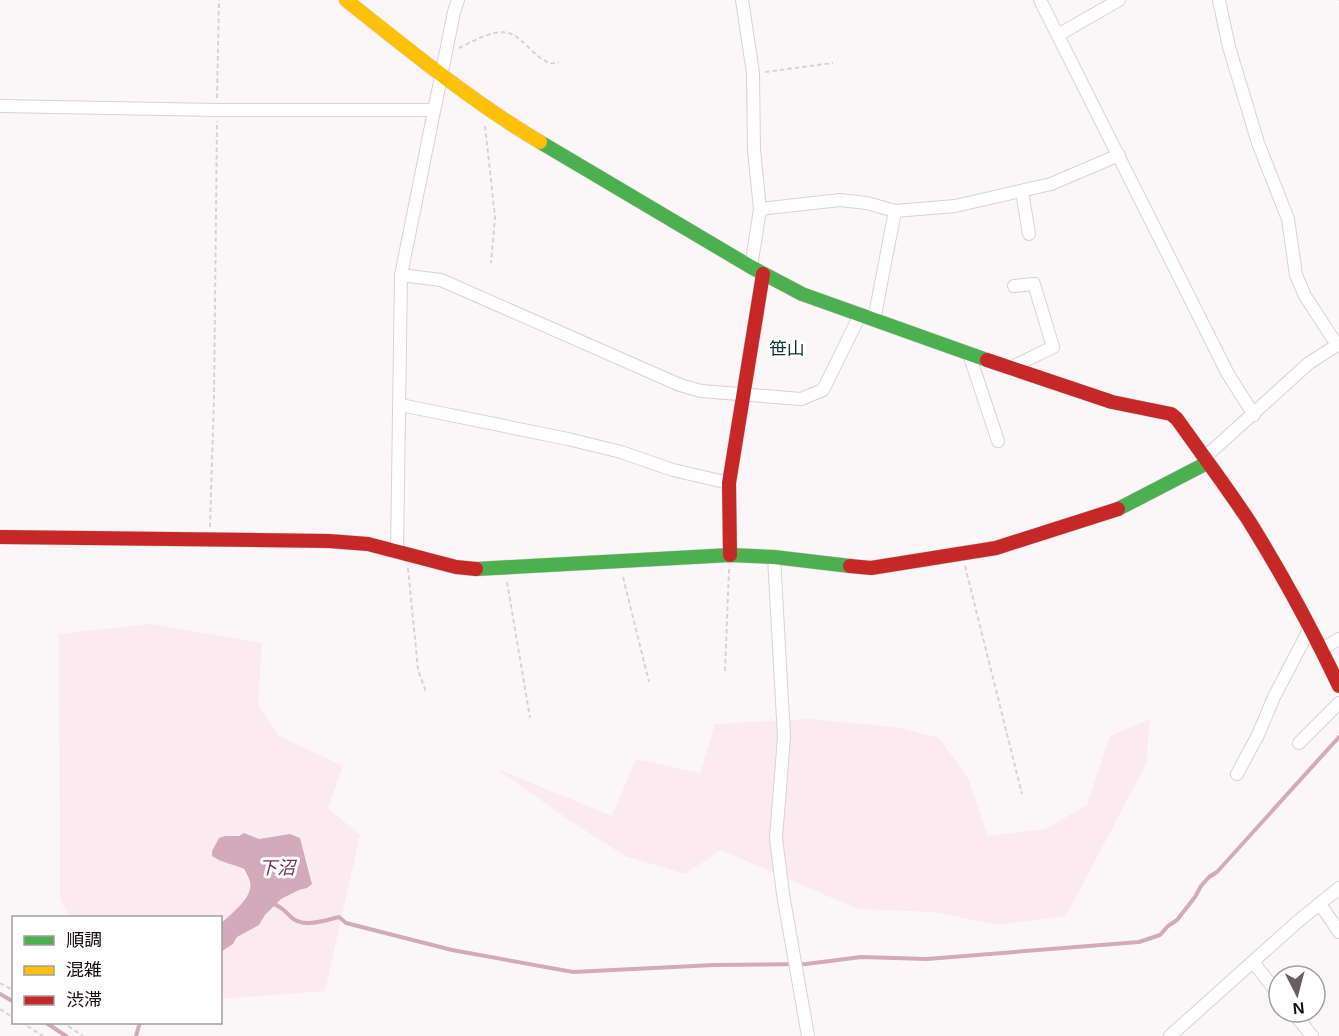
<svg xmlns="http://www.w3.org/2000/svg" width="1339" height="1036" font-family="Helvetica,'Noto Sans JP',sans-serif">
<rect width="100%" height="100%" fill="#fbf7f9"/>
<!-- green -->
<path fill="#fbeaf0" d="M 151,624 L 262,643 L 258,704 L 279,736 L 343,766 L 328,808 L 360,835 L 325,991 L 221,999 L 221,952 L 233,944 L 237,937 L 259,925 L 265,915 L 281,899 L 299,890 L 307,888 L 312,879 L 300,838 L 275,836 L 259,839 L 245,833 C 237,837 224,835 220,838 C 217,841 215,847 212,851 C 230,863 249,866 250,890 L 237,910 L 221,923 L 220,918 L 70,917 L 60,900 L 59,634 Z
M 807,719 L 896,727 L 939,738 L 968,778 L 988,836 L 1045,829 L 1087,805 L 1110,736 L 1150,719 L 1146,764 L 1066,916 L 998,925 L 934,912 L 858,909 L 721,850 L 685,874 L 625,856 L 569,820 L 497,769 L 612,816 L 636,759 L 700,773 L 715,724 Z"/>
<!-- water -->
<path fill="#d3aaba" d="M 244,833 L 259,839 L 290,834 L 300,838 L 312,884 L 307,888 L 299,890 L 281,899 L 265,915 L 259,925 L 237,937 L 233,944 L 221,952 L 221,923 C 230,916 248,900 250,889 C 252,882 247,875 244,869 C 233,864 222,863 212,856 L 212,851 L 219,838 L 225,836 L 239,836 Z"/>
<g fill="none" stroke-linecap="round" stroke-linejoin="round">
<!-- stream -->
<path stroke="#d3aaba" stroke-width="4" d="M 271,903 C 280,906 284,910 291,917 C 303,929 325,920 339,917 L 346,923 L 452,950 L 573,972 L 714,965 L 806,964 L 861,957 L 927,959 L 1139,942 L 1160,935 L 1168,926 L 1177,920 L 1195,897 L 1201,886 L 1209,877 L 1217,872 L 1339,737
M 0,994 L 14,1002
M 45,1022 L 66,1036
M 136,1036 L 140,1022"/>
<!-- street casing -->
<g stroke="#dbd1d5" stroke-width="14">
<path id="street" d="M 742,0 L 753,73 L 754,150 L 760,209 L 751,267
M 1040,0 L 1228,374 L 1254,415
M 1219,0 L 1229,47 L 1258,143 L 1288,219 L 1296,275 L 1305,296 L 1337,345
M 1058,35 L 1119,0
M 0,106 L 217,110 L 434,110
M 1022,191 L 1029,234
M 760,209 L 840,200 L 867,203 L 895,211 L 955,206 L 1051,184 L 1119,155
M 401,275 L 441,280 L 680,385 L 701,391 L 801,399 L 823,390 L 860,315
M 874,320 L 895,211
M 969,354 L 998,441
M 1010,368 L 1053,347 L 1034,284 L 1014,286
M 401,405 L 568,439 L 621,452 L 673,470 L 729,483
M 1204,458 L 1309,363 L 1339,344
M 397,552 L 401,275 L 454,12 L 458,0
M 774,557 L 784,737 L 776,838 L 783,894 L 808,1036
M 1322,649 L 1339,639
M 1299,743 L 1339,703
M 1237,774 L 1258,735 L 1274,697 L 1310,628
M 1320,904 L 1339,932
M 1253,962 L 1279,995
M 1293,1012 L 1312,1036
M 1170,1036 L 1296,923 L 1339,888"/>
</g>
<!-- fast casing -->
<g stroke="#dbd1d5" stroke-width="15">
<path id="fast" d="M 540,142 L 751,267 L 802,294 L 987,360
M 1118,509 L 1207,463
M 476,569 L 730,555 L 774,557 L 850,566"/>
</g>
<!-- slow casing -->
<g stroke="#dbd1d5" stroke-width="15">
<path id="slow" d="M 346,0 C 409,50 471,101 540,142"/>
</g>
<!-- jam casing -->
<g stroke="#dbd1d5" stroke-width="15">
<path id="jam" d="M 987,360 L 1112,402 L 1171,414 L 1177,419 C 1201,453 1226,486 1249,521 C 1282,574 1312,629 1339,686
M 0,537 L 329,541 L 368,544 L 456,567 L 476,569
M 730,555 L 729,483 L 763,274
M 850,566 L 871,568 L 996,548 L 1118,509"/>
</g>
<!-- path -->
<path stroke="#d6d3d4" stroke-width="2" stroke-dasharray="4.5 3" stroke-linecap="butt" d="M 1339,0 L 1339,1
M 459,48 C 472,42 493,29 508,33 C 525,36 541,70 559,62
M 765,72 L 833,63
M 217,98 L 219,0
M 485,126 L 495,217 L 491,263
M 210,527 L 214,397 L 217,121
M 965,566 L 1022,794
M 408,568 L 418,670 L 426,692
M 623,577 L 649,682
M 507,582 L 530,718
M 725,671 L 729,569
M 0,983 L 14,991
M 0,1009 L 14,1018
M 21,1022 L 43,1036
M 62,1022 L 83,1036"/>
<!-- street -->
<use href="#street" stroke="#fefefe" stroke-width="12"/>
<!-- fast -->
<use href="#fast" stroke="#4caf50" stroke-width="14"/>
<!-- slow -->
<use href="#slow" stroke="#ffc107" stroke-width="14"/>
<!-- jam -->
<use href="#jam" stroke="#c62828" stroke-width="14"/>
</g>
<g text-anchor="middle" stroke-width="6" stroke-linejoin="round" paint-order="stroke">
<!-- neighbourhood labels -->
<g font-size="18" fill="#113437" stroke="#fff">
<text x="787" y="355">笹山</text>
</g>
<!-- water labels -->
<g font-size="18" font-style="italic" fill="#742e4e" stroke="#fff">
<text x="277" y="874">下沼</text>
</g>
</g>
<!-- legend -->
<rect x="12" y="916" width="210" height="108" fill="#ffffff" stroke="#a29d9f" stroke-width="1.5"/>
<rect x="24" y="936" width="30" height="9" fill="#4caf50" stroke="#a29d9f" stroke-width="1.5"/>
<text x="66" y="946" font-size="18" fill="#170b10">順調</text>
<rect x="24" y="966" width="30" height="9" fill="#ffc107" stroke="#a29d9f" stroke-width="1.5"/>
<text x="66" y="976" font-size="18" fill="#170b10">混雑</text>
<rect x="24" y="996" width="30" height="9" fill="#c62828" stroke="#a29d9f" stroke-width="1.5"/>
<text x="66" y="1006" font-size="18" fill="#170b10">渋滞</text>
<!-- north arrow -->
<g transform="translate(1297 994) rotate(174)"><circle r="28" fill="#ffffff" stroke="#a29d9f" stroke-width="1.5"/>
<path d="M0-4.5L10 22L0 15L-10 22Z" fill="#675e62"/>
<text y="-9" font-size="16" font-weight="bold" text-anchor="middle" fill="#170b10">N</text>
</g>
</svg>
